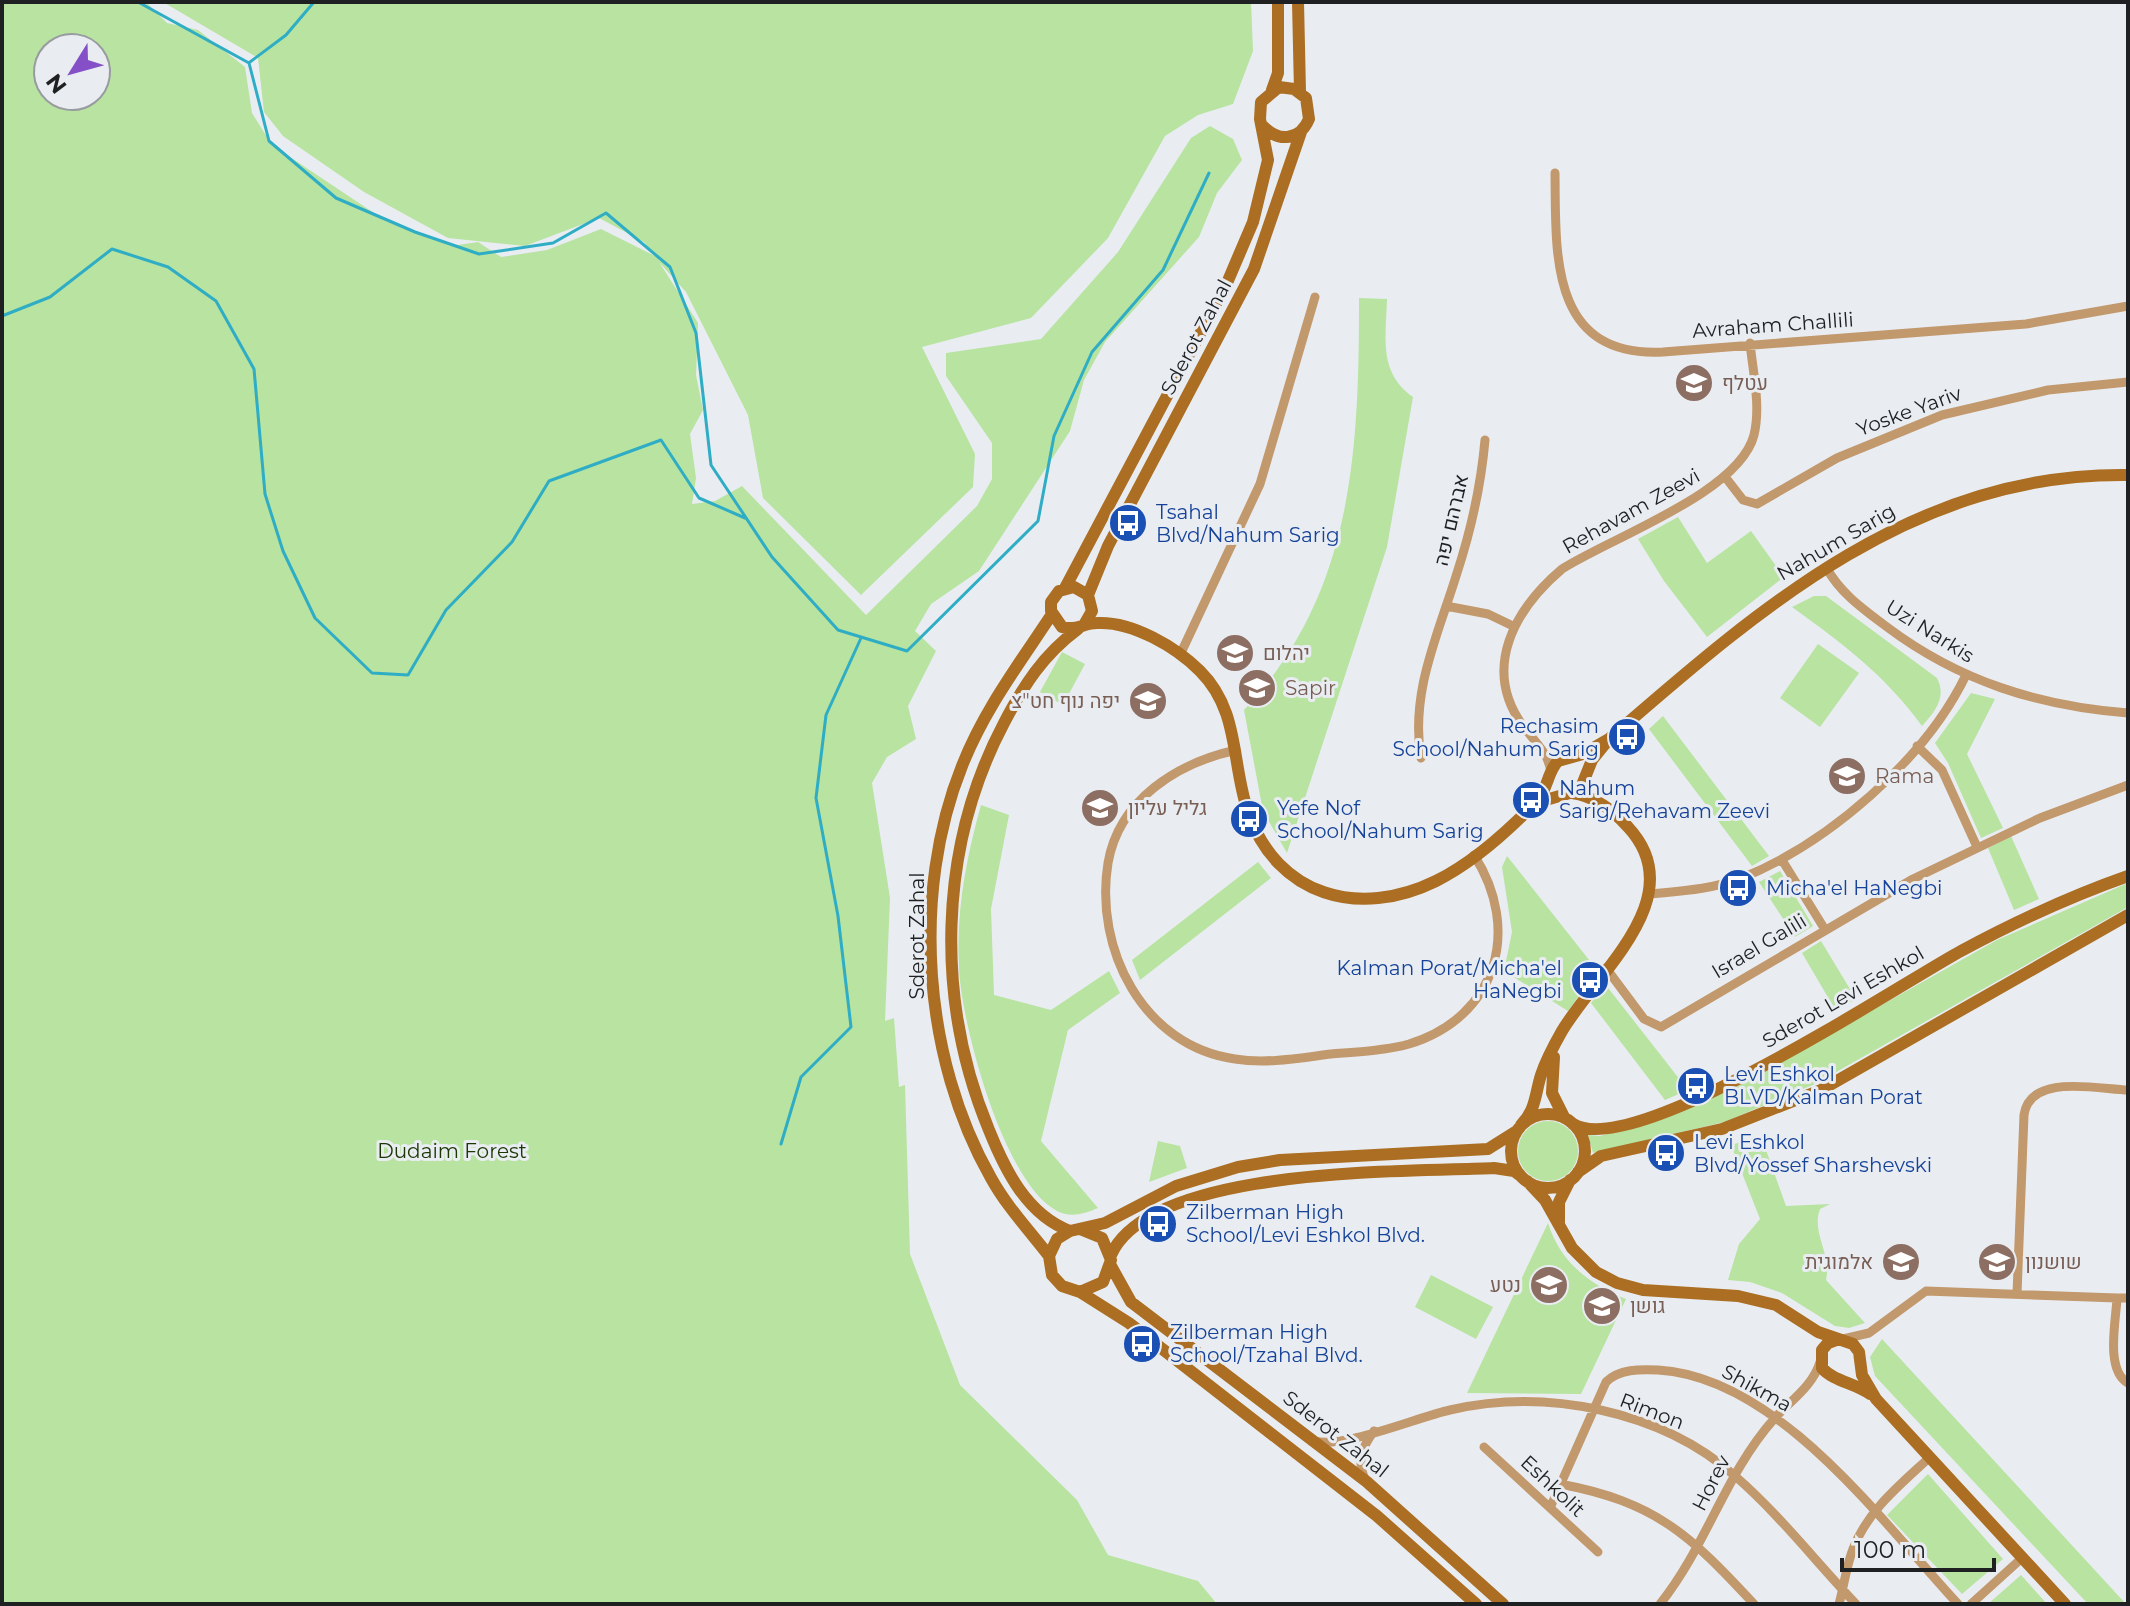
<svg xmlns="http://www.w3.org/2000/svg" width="2130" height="1606" font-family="Montserrat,Heebo,sans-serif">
<rect width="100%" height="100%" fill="#e9edf2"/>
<!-- green -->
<path fill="#b8e3a1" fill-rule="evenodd" d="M 2,2 L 146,2 L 167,23 L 198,30 L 245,67 L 252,113 L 272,145 L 386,221 L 451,246 L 478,242 L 501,257 L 547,250 L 601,229 L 655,256 L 644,242 L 599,218 L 525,246 L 448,238 L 364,192 L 283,136 L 264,112 L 258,58 L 163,2 L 1251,2 L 1253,51 L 1233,104 L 1198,115 L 1165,136 L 1108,238 L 1031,318 L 922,347 L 975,454 L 973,487 L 861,595 L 763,498 L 748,415 L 686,292 L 659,262 L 698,323 L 696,375 L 703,410 L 690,434 L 696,478 L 692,504 L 715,501 L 742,486 L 866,615 L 977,506 L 992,479 L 992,443 L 946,376 L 946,353 L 1041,339 L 1118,252 L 1191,138 L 1210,126 L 1233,139 L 1242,160 L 1217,193 L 1199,237 L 1105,342 L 1084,380 L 1070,431 L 979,571 L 931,604 L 915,631 L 936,651 L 908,706 L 916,739 L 887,757 L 872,783 L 890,898 L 885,1021 L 894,1018 L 899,1087 L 905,1085 L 910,1254 L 960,1385 L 1077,1500 L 1108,1555 L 1198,1581 L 1217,1604 L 2,1604 ZM 48,48 L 96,48 L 96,96 L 48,96 Z
M 1359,298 L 1387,299 C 1386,337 1378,373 1413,397 L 1387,547 L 1287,853 L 1263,811 L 1244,710 C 1354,593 1359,450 1359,298 Z
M 1678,517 L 1707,563 L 1751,531 L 1784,577 L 1707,637 L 1664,581 L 1638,539 Z
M 1814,596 L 1826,596 L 1937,678 C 1947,697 1935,712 1922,726 C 1886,676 1842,643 1792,607 Z
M 1818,644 L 1859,673 L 1820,727 L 1780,698 Z
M 1062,652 L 1085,664 L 1063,705 L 1040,692 Z
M 1971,693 L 1995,699 L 1967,754 L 2003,828 L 1981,838 L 1948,763 L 1935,743 Z
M 1663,716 L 1769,856 L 1752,866 L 1649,729 Z
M 981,805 L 1009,815 L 991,909 L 994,995 L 1051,1010 L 1109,971 L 1120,993 L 1068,1030 L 1041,1141 L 1098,1208 C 1084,1214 1070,1218 1057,1211 C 1004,1184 961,1024 959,967 C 956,911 966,859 981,805 Z
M 2011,836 L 2039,899 L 2014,910 L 1988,848 Z
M 1507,856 L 1597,970 L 1568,1011 L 1504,971 L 1512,932 L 1502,867 Z
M 1258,862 L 1271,878 L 1140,980 L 1132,960 Z
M 1780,871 L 1813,926 L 1795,937 L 1759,882 Z
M 2128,883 L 2128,907 L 1815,1084 L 1724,1122 L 1593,1153 L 1588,1135 L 1600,1136 L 1648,1122 L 1729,1091 L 1997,940 Z
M 1821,941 L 1856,999 L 1836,1011 L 1802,953 Z
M 1605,984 L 1688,1090 L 1665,1100 L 1591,1003 Z
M1518 1151a30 30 0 1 1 60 0a30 30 0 1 1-60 0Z
M 1761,1136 L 1786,1206 L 1830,1204 L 1820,1209 C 1811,1233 1832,1254 1826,1280 L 1865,1323 L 1849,1328 L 1835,1326 L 1782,1293 L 1750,1282 L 1728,1280 L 1739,1244 L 1760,1219 L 1731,1145 Z
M 1158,1141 L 1180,1146 L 1187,1168 L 1149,1182 Z
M 1548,1223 C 1560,1262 1590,1285 1626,1299 L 1581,1394 L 1467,1393 Z
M 1431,1275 L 1493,1307 L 1476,1339 L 1415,1307 Z
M 1882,1339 L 2126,1604 L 2088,1604 L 1875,1376 L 1870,1357 Z
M 1928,1474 L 2003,1559 L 1962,1594 L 1887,1515 Z
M 2021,1575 L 2047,1604 L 1988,1604 Z"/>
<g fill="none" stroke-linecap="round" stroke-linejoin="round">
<!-- stream -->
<path stroke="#2eadc5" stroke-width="3" d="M 138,2 L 249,63 L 269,141 L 336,198 L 415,232 L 479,254 L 553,243 L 606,213 L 670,267 L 696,333 L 711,465 L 772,557 L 838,630 L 907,651 L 1038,521 L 1054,436 L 1092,352 L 1163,270 L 1209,173
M 250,62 L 286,35 L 314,2
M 2,316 L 50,297 L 112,249 L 168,267 L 216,301 L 254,369 L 265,494 L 283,551 L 315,618 L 372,673 L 408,675 L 446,610 L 512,542 L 549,481 L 661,440 L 699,498 L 745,518
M 781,1144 L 801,1077 L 851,1027 L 838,916 L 816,798 L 826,715 L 861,638"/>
<!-- street -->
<path stroke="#c2986d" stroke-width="9" d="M 1555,173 C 1556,253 1549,358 1663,352 L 2026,324 L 2128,306
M 1726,478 L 1743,500 L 1757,504 L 1837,458 L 1942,415 L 2048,390 L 2128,382
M 1826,567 C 1840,593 1863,609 1887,627 C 1959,681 2038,706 2128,713
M 1446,606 L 1488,614 L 1513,626
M 1180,655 L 1260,484 L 1315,297
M 1917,746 L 1942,770 L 1977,847
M 1236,750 C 1178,763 1119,799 1108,863 C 1094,949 1143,1046 1235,1059 C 1267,1064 1299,1058 1331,1054 C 1356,1052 1384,1051 1409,1044 C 1497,1017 1522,930 1474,855
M 1421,758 C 1410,692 1438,635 1457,573 C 1471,530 1481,485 1485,440
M 1551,773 C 1549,753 1534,741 1523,726 C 1481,668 1515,609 1562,569 C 1612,537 1739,493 1754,435 C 1761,406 1753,373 1750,343
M 1782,860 L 1824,928
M 1651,894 C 1681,891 1713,889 1742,878 C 1828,843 1925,760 1966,675
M 1606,968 L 1644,1019 L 1661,1027 L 1913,879 L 2040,818 L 2128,785
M 2017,1294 L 2024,1115 C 2030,1073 2097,1089 2128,1090
M 2128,1298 L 2117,1298 C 2116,1321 2105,1370 2128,1383
M 1843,1339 L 1869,1333 L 1926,1291 L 2117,1298
M 1315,1441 C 1342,1449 1418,1417 1450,1410 C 1545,1388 1661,1410 1735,1476 C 1779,1514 1816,1562 1856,1604
M 1484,1447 L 1598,1552
M 1365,1479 C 1356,1460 1363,1446 1374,1431
M 1560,1484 C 1656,1502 1690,1535 1754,1604
M 1550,1508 L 1606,1382 C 1619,1369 1640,1369 1658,1370 C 1778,1377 1881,1521 1958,1604
M 1660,1604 C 1706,1547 1725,1474 1774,1419 C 1790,1401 1813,1386 1820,1362
M 1839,1604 C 1844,1586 1846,1567 1853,1549 C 1868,1510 1900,1485 1930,1457
M 1971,1604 L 2022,1558"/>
<!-- secondary -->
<path stroke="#ab6e22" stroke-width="12" d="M 1298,2 L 1300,92
M 1272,90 L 1278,73 L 1278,2
M 1065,588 L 1227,283 L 1253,222 L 1268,160 L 1260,119 L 1261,102 L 1279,87 L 1294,89 L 1306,98 L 1309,119 C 1300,140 1279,143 1263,126
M 1088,595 L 1108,546 L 1254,269 L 1301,132
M 1084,625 L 1092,611 L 1088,595 L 1074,587 L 1059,591 L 1051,602 L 1051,611 L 1062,627 C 1076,631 1084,623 1097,623 C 1132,621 1176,647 1200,671 C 1240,711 1231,762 1248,812 C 1277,896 1359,919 1436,881 C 1472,863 1508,831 1536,802 C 1548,790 1547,772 1558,761 L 1583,754 L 1609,739
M 1539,802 L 1580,790 L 1592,760 L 1609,739 C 1760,608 1914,472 2128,475
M 1554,1057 L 1552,1093 L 1564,1117
M1511 1151a37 37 0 1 1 74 0a37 37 0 1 1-74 0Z
M 1573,1124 C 1634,1161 1897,986 1961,951 C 2015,922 2071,896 2128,876
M 1521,1125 C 1536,1110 1535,1094 1541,1075 C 1546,1060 1554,1045 1562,1031 C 1597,972 1693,897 1628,827 C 1614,811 1594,796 1572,793
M 1578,1172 L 1601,1156 L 1722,1129 L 1821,1090 L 2128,915
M 1527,1181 L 1545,1200 L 1572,1248 L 1596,1272 L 1617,1283 L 1643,1290 L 1738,1296 L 1776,1305 L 1818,1332 L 1853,1344 L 1859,1352 L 1862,1375 L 1876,1399 L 2065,1604
M 1559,1222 L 1559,1202 L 1570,1180
M 1080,1229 L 1102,1238 L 1111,1260 L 1103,1282 L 1080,1292 L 1062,1286 L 1052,1275 L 1049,1256 L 1057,1239 L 1070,1231 L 1105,1223 L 1176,1186 L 1238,1167 L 1280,1160 L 1488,1149 L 1515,1132
M 1070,1231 C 1027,1215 1005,1170 989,1130 C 935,1000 938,848 1004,723 C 1024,685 1043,655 1078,629
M 1111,1255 C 1151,1166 1407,1172 1494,1168 L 1514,1171 L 1522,1177
M 1049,1256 C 1029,1230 1007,1207 991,1178 C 923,1059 911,893 962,766 C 984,710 1019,664 1052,614
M 1111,1266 L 1131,1302 L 1367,1482 L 1503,1604
M 1080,1292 L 1129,1323 L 1377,1516 L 1476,1604
M 1839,1339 L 1828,1343 L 1822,1350 L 1822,1368 C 1833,1381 1855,1383 1870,1394"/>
</g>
<!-- icons -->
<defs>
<g id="school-disc" transform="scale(2)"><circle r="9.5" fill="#8d6e63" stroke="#e9edf2"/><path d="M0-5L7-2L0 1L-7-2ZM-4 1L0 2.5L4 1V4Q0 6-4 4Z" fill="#fff"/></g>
<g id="bus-disc" transform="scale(2)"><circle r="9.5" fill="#1a4fb4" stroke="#e9edf2"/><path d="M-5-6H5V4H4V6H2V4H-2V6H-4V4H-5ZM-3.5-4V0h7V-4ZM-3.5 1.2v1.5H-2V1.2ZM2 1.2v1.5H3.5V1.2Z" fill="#fff"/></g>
</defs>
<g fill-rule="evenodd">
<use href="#school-disc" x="1694" y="383"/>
<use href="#bus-disc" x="1128" y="523"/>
<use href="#school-disc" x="1235" y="653"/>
<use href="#school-disc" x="1257" y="688"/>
<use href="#school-disc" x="1148" y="701"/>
<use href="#bus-disc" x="1627" y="737"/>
<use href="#school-disc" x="1847" y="776"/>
<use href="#bus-disc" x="1531" y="800"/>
<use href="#school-disc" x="1100" y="808"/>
<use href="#bus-disc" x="1249" y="819"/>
<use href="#bus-disc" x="1738" y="888"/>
<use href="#bus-disc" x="1590" y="980"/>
<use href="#bus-disc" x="1696" y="1086"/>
<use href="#bus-disc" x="1666" y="1153"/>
<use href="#bus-disc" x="1158" y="1224"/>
<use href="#school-disc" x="1901" y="1262"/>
<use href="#school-disc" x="1997" y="1262"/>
<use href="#school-disc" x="1549" y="1285"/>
<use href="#school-disc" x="1602" y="1306"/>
<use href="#bus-disc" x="1142" y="1344"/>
</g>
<g text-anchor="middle" stroke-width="6" stroke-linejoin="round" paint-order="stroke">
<!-- street labels -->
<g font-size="20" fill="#1e2022" stroke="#e9edf2">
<text transform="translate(1773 325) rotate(-4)" y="7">Avraham Challili</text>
<text transform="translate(1196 337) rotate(-62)" y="7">Sderot Zahal</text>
<text transform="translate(1909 411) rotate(-20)" y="7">Yoske Yariv</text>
<text transform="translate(1631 511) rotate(-29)" y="7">Rehavam Zeevi</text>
<text transform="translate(1451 520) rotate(-77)" y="7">אברהם יפה</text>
<text transform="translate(1836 542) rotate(-30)" y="7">Nahum Sarig</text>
<text transform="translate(1930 631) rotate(32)" y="7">Uzi Narkis</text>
<text transform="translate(917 936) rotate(-90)" y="7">Sderot Zahal</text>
<text transform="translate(1759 946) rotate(-31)" y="7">Israel Galili</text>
<text transform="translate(1843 997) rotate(-30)" y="7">Sderot Levi Eshkol</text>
<text transform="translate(1757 1388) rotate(29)" y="7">Shikma</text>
<text transform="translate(1652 1411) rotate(21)" y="7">Rimon</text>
<text transform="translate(1336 1434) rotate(38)" y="7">Sderot Zahal</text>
<text transform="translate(1711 1483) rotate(-63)" y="7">Horev</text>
<text transform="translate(1553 1486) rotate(43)" y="7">Eshkolit</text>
</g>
<!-- education labels -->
<g font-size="20" fill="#785e54" stroke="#e9edf2" text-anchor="start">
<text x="1722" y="390">עטלף</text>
<text x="1263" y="660">יהלום</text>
<text x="1285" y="695">Sapir</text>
<text x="1120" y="708" text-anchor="end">יפה נוף חט"צ</text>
<text x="1875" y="783">Rama</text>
<text x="1128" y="815">גליל עליון</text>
<text x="1873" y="1269" text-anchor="end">אלמוגית</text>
<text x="2025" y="1269">שושנון</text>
<text x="1521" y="1292" text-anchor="end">נטע</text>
<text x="1630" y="1313">גושן</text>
</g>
<!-- transit labels -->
<g font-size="20" fill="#164399" stroke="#e9edf2" text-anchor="start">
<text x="1156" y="519">Tsahal<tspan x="1156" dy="23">Blvd/Nahum Sarig</tspan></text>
<text x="1599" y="733" text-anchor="end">Rechasim<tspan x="1599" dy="23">School/Nahum Sarig</tspan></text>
<text x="1559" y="795">Nahum<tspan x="1559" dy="23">Sarig/Rehavam Zeevi</tspan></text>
<text x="1277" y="815">Yefe Nof<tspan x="1277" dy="23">School/Nahum Sarig</tspan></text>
<text x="1766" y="895">Micha'el HaNegbi</text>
<text x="1562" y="975" text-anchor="end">Kalman Porat/Micha'el<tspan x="1562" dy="23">HaNegbi</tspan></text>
<text x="1724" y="1081">Levi Eshkol<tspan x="1724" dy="23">BLVD/Kalman Porat</tspan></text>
<text x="1694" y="1149">Levi Eshkol<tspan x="1694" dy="23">Blvd/Yossef Sharshevski</tspan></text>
<text x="1186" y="1219">Zilberman High<tspan x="1186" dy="23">School/Levi Eshkol Blvd.</tspan></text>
<text x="1170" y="1339">Zilberman High<tspan x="1170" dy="23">School/Tzahal Blvd.</tspan></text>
</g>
<!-- park labels -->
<g font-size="20" fill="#1b3804" stroke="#e9edf2">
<text x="452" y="1158">Dudaim Forest</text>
</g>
</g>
<!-- border -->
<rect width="2130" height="1606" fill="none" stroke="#1e2022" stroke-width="8"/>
<!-- north arrow -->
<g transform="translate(72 72) rotate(233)"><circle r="38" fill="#e9edf2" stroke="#989b9f" stroke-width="2"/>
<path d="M0-6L14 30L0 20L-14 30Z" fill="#854fc7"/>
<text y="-12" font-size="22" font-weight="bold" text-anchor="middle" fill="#1e2022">N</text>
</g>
<!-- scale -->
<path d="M1842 1558v12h152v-12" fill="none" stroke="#1e2022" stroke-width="4"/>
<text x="1854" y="1558" font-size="24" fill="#1e2022" stroke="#e9edf2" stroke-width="6" paint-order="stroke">100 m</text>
</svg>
